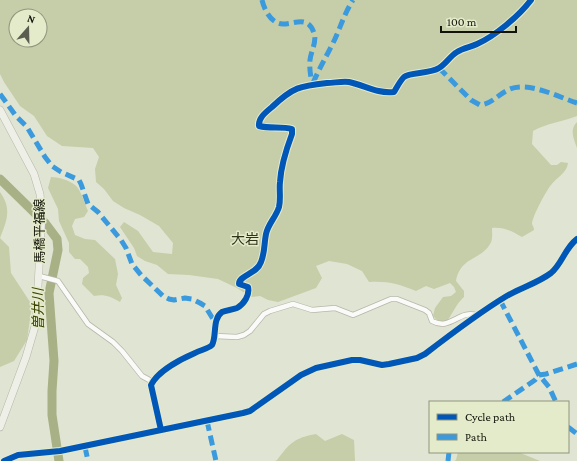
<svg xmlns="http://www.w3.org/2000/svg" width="577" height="461" font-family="'Crimson Pro','Noto Sans JP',serif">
<rect width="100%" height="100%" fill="#e0e4d2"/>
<!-- forest -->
<path fill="#c6cda9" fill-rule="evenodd" d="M 0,0 L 577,0 L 577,116 C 562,122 547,123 533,131 L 532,144 L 551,165 L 557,165 L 561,162 L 568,163 C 567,173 557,177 551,185 C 546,191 532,217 532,224 C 533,226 534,228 534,230 L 522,237 C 512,231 504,227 492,228 C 492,233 493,240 490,244 C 481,260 460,257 456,281 L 464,291 L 464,297 C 456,304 453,313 447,321 L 439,322 L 433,316 L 435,308 L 443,297 L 451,296 L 456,292 L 454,287 L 450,283 L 434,289 L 426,286 L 416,291 C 398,284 389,281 369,282 L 362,271 L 347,264 L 329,261 L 316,266 L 322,278 L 316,288 L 278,302 L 268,300 L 260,296 L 251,297 L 237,288 L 218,279 L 189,275 L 168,274 L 157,265 L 145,261 L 137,256 L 134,248 L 120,227 L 124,222 L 138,231 L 153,252 L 172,254 L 173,243 L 159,226 L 140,215 L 124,208 L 113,201 L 104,189 L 96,182 L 95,169 L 99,157 L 93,148 L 62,146 L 47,136 L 34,116 L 20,106 L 4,82 L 0,74 ZM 16,16 L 40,16 L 40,40 L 16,40 Z
M 577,122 L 577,148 C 574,139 569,130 577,122 Z
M 51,177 C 58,177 69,180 75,185 C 81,189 85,205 88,211 L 84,217 L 75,219 L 72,226 L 75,235 L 85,239 L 95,240 L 115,259 L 118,274 L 116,285 L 122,298 L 120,302 C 111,297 105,294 94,296 L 82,284 L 83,278 L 89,273 L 88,267 L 80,259 L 75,259 L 69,252 L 69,243 L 59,221 L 58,209 L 48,188 Z
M 0,192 C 12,209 7,220 0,238 Z
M 0,238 L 9,247 L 11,273 L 32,305 L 27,340 L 14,361 L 0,367 Z
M 316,434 L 325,441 L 342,434 L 354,440 L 355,461 L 275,461 L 277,460 C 290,443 294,438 316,434 Z
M 458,452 L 518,452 L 540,461 L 454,461 L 456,460 Z"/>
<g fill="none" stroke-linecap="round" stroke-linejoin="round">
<!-- river -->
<path stroke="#a8b086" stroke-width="9" d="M 0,179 L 45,223 L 57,239 L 58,250 L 49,293 L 54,361 L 52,391 L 52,415 L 59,461"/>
<!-- minor casing -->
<g stroke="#b5b7aa" stroke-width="6">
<path id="minor" d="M 39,276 L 58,281 L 88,324 L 113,342 L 122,351 L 142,376 L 153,382
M 215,336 L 237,337 L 244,335 L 250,331 L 264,314 L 270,311 L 293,304 L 312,310 L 335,308 L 353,315 L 391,299 L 397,299 L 425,310 L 429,313 L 432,321 C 450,331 459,310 476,315
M 161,430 L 151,385 C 158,371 181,359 195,353 C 200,350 208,349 212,345 C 217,336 212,319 222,312 C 226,310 232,310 237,308 C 244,304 250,295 248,287 L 239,284 C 239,275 257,274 261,262 C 265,252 264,244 266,234 C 268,224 276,217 279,207 C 281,199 279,190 280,182 C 281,165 286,150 292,134 L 292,129 C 282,126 270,129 259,126 C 258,118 266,112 272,107 C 293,87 300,86 327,83 C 334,83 342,81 349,82 C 364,85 377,94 394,92 C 397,87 400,81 404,77 C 410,72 430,74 439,68 C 446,64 450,56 457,52 C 463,48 471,47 477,44 C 495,36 519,16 531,0
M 4,461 L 18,455 L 60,451 L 243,413 L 250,411 L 301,375 L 316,368 L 352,360 L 360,360 L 382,365 L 389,364 L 417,358 L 425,354 C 451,334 477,314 505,297 C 520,288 538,283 551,273 C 562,264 565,248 577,239"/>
</g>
<!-- secondary casing -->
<g stroke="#b5b7aa" stroke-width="8">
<path id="secondary" d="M 0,110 L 34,174 L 40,194 L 42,213 L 36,323 L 26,357 L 0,427"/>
</g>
<!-- minor -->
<use href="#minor" stroke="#fafbf8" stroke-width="4.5"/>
<!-- secondary -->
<use href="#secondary" stroke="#eef0e7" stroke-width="7"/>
<!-- quiet -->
<path stroke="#3a9add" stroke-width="5" stroke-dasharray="10 5" stroke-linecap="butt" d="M 262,0 C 264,9 271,24 283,24 C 295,24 308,15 314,33 C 317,42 311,51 310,60 C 309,68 311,77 312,85
M 439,68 L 471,100 L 480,105 C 491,104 497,96 506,91 C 525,79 558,97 577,103
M 313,83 C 319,69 326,57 333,43 C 340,29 344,14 353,0
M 0,94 L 16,116 L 27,127 L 45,157 L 52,166 L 61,172 L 79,180 L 81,184 L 88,204 L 98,212 L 121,240 L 126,248 L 132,264 L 141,275 L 163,296 L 169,299 L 174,300 L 185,298 L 192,299 L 200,303 L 205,306 L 213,319 L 216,321
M 500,300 L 539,375 L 549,387 L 556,402
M 503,402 L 535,380 L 539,375 L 546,374 L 577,364
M 207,421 L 216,461
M 568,427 L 577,434
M 85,447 L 88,461
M 448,461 L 449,452"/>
<!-- cycleway casing -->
<g stroke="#e4ebcb" stroke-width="8">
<path id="cycleway" d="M 161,430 L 151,385 C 158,371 181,359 195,353 C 200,350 208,349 212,345 C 217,336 212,319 222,312 C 226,310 232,310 237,308 C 244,304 250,295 248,287 L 239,284 C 239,275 257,274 261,262 C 265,252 264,244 266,234 C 268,224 276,217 279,207 C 281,199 279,190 280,182 C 281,165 286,150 292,134 L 292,129 C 282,126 270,129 259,126 C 258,118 266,112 272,107 C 293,87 300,86 327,83 C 334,83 342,81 349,82 C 364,85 377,94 394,92 C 397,87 400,81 404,77 C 410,72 430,74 439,68 C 446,64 450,56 457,52 C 463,48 471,47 477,44 C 495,36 519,16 531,0
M 4,461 L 18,455 L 60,451 L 243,413 L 250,411 L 301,375 L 316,368 L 352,360 L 360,360 L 382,365 L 389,364 L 417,358 L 425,354 C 451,334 477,314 505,297 C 520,288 538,283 551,273 C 562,264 565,248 577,239"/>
</g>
<!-- cycleway -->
<use href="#cycleway" stroke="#0057b8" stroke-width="6"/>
</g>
<g text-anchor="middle" stroke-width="3" stroke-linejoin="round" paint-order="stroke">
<!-- street labels -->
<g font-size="13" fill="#121409" stroke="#e4ebcb">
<text transform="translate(39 231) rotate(-90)" y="5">馬橋平福線</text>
</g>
<!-- neighbourhood labels -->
<g font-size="14" fill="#30341a" stroke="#e4ebcb">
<text x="245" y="244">大岩</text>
</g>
<!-- water labels -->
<g font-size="14" font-style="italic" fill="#3a4101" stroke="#e4ebcb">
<text transform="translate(38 309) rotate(-91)" y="5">曽井川</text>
</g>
</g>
<!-- legend -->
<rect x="429" y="401" width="140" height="52" fill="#e4ebcb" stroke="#90957d"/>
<rect x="437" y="414" width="20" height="6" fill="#0057b8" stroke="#90957d"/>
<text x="465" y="421" font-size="12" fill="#121409">Cycle path</text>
<rect x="437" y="434" width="20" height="6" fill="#3a9add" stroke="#90957d"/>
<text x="465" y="441" font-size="12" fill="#121409">Path</text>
<!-- north arrow -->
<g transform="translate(28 28) rotate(20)"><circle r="19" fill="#e4ebcb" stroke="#90957d"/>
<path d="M0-3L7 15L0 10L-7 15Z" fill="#5a5d4f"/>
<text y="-6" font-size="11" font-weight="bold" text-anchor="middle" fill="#121409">N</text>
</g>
<!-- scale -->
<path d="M441 26v6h75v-6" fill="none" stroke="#121409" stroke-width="2"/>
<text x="447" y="26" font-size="12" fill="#121409" stroke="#e4ebcb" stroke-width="3" paint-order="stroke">100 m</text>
</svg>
